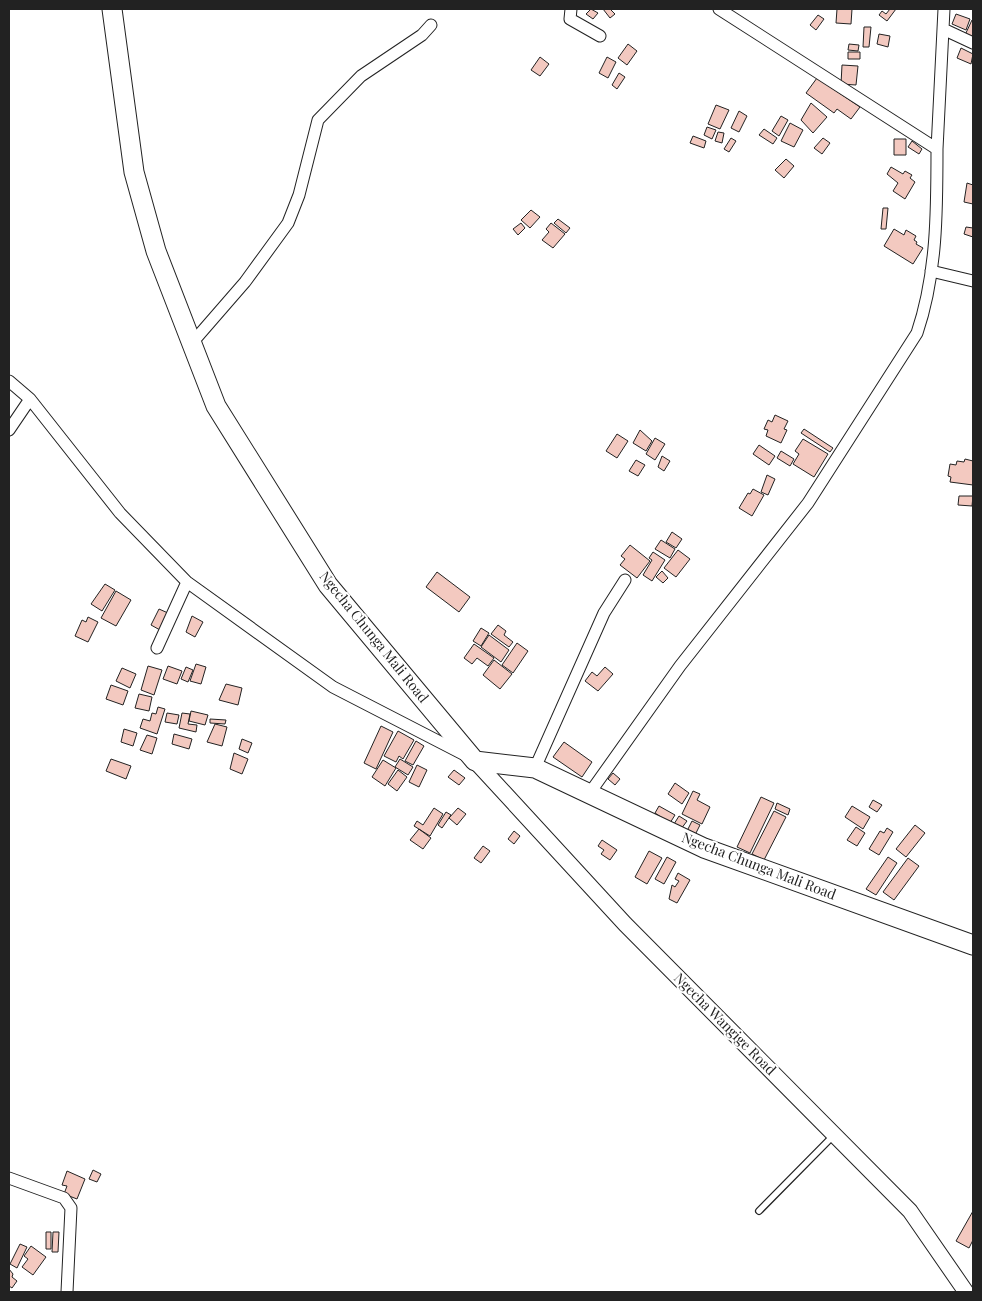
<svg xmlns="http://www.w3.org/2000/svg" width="982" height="1301" font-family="'Playfair Display',serif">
<rect width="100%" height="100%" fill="#fff"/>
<!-- building -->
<path fill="#f3c9c0" stroke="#222" d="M 591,9 L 598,13 L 593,19 L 586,14 Z
M 603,9 L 610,9 L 615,14 L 610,18 Z
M 837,9 L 852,9 L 851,24 L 836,23 Z
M 890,9 L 896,9 L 887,21 L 879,15 L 882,11 L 886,14 Z
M 956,14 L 970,19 L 966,30 L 952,24 Z
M 818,15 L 824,19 L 816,30 L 810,25 Z
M 972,20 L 973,21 L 973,40 L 965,35 Z
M 864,27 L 871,27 L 869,47 L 863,47 Z
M 879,34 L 890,36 L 888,47 L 877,44 Z
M 628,44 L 637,51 L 627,65 L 618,58 Z
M 849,44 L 859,45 L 858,51 L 848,50 Z
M 961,48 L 973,54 L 971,64 L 957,58 Z
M 848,52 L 860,52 L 860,59 L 848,59 Z
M 540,57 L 549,64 L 540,76 L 531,70 Z
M 607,57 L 616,62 L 608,78 L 599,73 Z
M 842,65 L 858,66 L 856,85 L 841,84 Z
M 619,73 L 625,77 L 617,89 L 612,85 Z
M 817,78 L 860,107 L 851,119 L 837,109 L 834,113 L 806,93 Z
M 811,103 L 827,117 L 813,133 L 801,120 Z
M 716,105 L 729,110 L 720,129 L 708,124 Z
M 739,111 L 747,116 L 739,132 L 731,128 Z
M 781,116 L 788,120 L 779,136 L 772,131 Z
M 790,123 L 803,130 L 794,147 L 781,141 Z
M 707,127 L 716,130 L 712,139 L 704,135 Z
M 764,129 L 777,138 L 773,144 L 759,135 Z
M 718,132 L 724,133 L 722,143 L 715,141 Z
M 693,136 L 706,141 L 704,148 L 690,143 Z
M 731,138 L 736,141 L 729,152 L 724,149 Z
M 823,138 L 830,143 L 822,154 L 814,148 Z
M 894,139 L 906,139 L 906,155 L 894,155 Z
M 912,141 L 922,149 L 919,154 L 908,147 Z
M 786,159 L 794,166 L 784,178 L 775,170 Z
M 891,167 L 903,174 L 905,171 L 912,175 L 910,178 L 915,182 L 905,199 L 893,191 L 898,183 L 887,174 Z
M 967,183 L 973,185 L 973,204 L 964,202 Z
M 883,208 L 888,208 L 886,229 L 881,229 Z
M 531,210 L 540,217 L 530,228 L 521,220 Z
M 558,219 L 570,228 L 566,233 L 554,223 Z
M 521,223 L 525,228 L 518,235 L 513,229 Z
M 551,223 L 565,234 L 553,248 L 542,240 L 549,232 L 546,229 Z
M 966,227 L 973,228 L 973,237 L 964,234 Z
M 894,229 L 904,235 L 906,230 L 916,236 L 914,240 L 917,242 L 916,244 L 923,248 L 913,264 L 884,246 Z
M 775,415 L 788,421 L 784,429 L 787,430 L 781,443 L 766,436 L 768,430 L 764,429 L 768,420 L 772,422 Z
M 804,429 L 833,448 L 830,452 L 801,433 Z
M 640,430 L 652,441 L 646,451 L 633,443 Z
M 617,434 L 628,441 L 617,458 L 606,451 Z
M 655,438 L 665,444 L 655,460 L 646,454 Z
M 803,439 L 828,454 L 814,477 L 793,464 L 799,454 L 795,451 Z
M 759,445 L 775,456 L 769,465 L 753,454 Z
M 781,451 L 794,459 L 790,466 L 777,458 Z
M 662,456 L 670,461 L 664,471 L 658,467 Z
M 965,459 L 973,461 L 973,485 L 950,482 L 951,477 L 948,476 L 950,464 L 956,465 L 957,461 L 964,462 Z
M 636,460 L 645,465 L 638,476 L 629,471 Z
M 767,475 L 775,479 L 768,495 L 761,492 Z
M 753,489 L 764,495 L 752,516 L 739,508 L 748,493 L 750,494 Z
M 959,496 L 973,496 L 972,506 L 958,505 Z
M 672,532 L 682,539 L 676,548 L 666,542 Z
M 661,540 L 675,549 L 670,558 L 655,549 Z
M 630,545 L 650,561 L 637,578 L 620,565 L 625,559 L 621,556 Z
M 678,550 L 690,559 L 676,577 L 664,568 Z
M 653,552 L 665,560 L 652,581 L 643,575 L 652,560 L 649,558 Z
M 662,571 L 668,578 L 663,583 L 656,577 Z
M 437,572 L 470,597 L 459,612 L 426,587 Z
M 105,584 L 115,590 L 102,611 L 91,604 Z
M 116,591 L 131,600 L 116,626 L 101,618 Z
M 159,609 L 168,613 L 160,630 L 151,625 Z
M 192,616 L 203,622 L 195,637 L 186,632 Z
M 88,617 L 98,622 L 88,642 L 75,636 L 82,620 L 86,622 Z
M 498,625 L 506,631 L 504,635 L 513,642 L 509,647 L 491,634 Z
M 481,628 L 489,633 L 481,646 L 473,641 Z
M 489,635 L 509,650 L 501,662 L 481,647 Z
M 517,643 L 528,651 L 513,673 L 502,665 Z
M 474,644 L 494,658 L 488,666 L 477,658 L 472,664 L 464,658 Z
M 494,660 L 512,674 L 500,689 L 483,675 Z
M 196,664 L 206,667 L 201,684 L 190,681 Z
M 148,666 L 162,670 L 154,695 L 141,690 Z
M 168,666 L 182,671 L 177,684 L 163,679 Z
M 186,667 L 193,670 L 188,682 L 181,679 Z
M 605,667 L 613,674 L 598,691 L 585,681 L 592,672 L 597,676 Z
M 122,668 L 136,674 L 130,688 L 116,681 Z
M 226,684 L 242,688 L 238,705 L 219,700 Z
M 111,685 L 128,691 L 123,705 L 106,699 Z
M 139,694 L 152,697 L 149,711 L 135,708 Z
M 158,707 L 165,709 L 157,734 L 140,728 L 143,719 L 150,721 L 152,713 L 156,714 Z
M 191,711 L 208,715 L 205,725 L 189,721 Z
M 167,713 L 179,715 L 177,724 L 165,722 Z
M 182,713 L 190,714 L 188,724 L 197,725 L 196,732 L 179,728 Z
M 210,719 L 226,720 L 225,724 L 210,723 Z
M 215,724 L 227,727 L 222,746 L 207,742 Z
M 381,726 L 393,732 L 376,769 L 364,763 Z
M 124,729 L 137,733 L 133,746 L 121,742 Z
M 398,731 L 414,740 L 403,759 L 399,756 L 396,762 L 384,756 Z
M 174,734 L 192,739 L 189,749 L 172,744 Z
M 147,735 L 157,738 L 152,754 L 140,750 Z
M 242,739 L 252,743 L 248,753 L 239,749 Z
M 416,741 L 424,746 L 413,765 L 405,761 Z
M 564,742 L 592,762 L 582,777 L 553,757 Z
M 234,753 L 248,759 L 242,774 L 230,769 Z
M 111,759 L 131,766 L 126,779 L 106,771 Z
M 400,759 L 413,767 L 408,775 L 395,767 Z
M 383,760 L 396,768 L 385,786 L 372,777 Z
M 417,765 L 427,770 L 419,787 L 409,782 Z
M 398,770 L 407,777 L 397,791 L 388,784 Z
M 454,770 L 465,778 L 459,785 L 448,777 Z
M 613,773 L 620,779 L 615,785 L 608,779 Z
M 675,783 L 689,793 L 682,804 L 668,794 Z
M 693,791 L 700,794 L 697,800 L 710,807 L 702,824 L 682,814 Z
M 761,797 L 774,803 L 750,853 L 737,847 Z
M 873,800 L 882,805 L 877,812 L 869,807 Z
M 777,803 L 790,809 L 788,815 L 775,809 Z
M 659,806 L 675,815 L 670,823 L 655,813 Z
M 852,806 L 870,817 L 863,829 L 845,817 Z
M 434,808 L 443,814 L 430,836 L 414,826 L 417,821 L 423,825 Z
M 458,808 L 466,814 L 457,825 L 449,818 Z
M 774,811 L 786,817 L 764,860 L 752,854 Z
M 446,812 L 451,815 L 442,828 L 438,825 Z
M 679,816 L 687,821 L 681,829 L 674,824 Z
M 692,821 L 700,825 L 695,835 L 687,831 Z
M 915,825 L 925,833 L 906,857 L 896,849 Z
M 856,827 L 865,833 L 857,846 L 847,840 Z
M 887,828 L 893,832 L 879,855 L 869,849 L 880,831 L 884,833 Z
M 419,829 L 431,838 L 423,849 L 410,840 Z
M 514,831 L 520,836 L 514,844 L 508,839 Z
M 602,840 L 617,850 L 610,860 L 601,854 L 604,850 L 598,846 Z
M 483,846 L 490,851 L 481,863 L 474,858 Z
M 649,851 L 662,858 L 647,884 L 635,877 Z
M 667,857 L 676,862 L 664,884 L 655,879 Z
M 888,857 L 897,863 L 876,895 L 866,889 Z
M 908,858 L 919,866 L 894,900 L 883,892 Z
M 678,873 L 690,880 L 677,903 L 669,899 L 672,885 L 675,887 L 679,881 L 675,879 Z
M 93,1170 L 101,1174 L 97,1182 L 89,1179 Z
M 67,1171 L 85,1179 L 77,1199 L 64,1194 L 67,1186 L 62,1185 Z
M 973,1211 L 973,1240 L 969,1248 L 956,1241 Z
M 46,1232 L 51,1232 L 51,1249 L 46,1249 Z
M 53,1232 L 59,1232 L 58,1252 L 52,1252 Z
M 20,1244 L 27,1247 L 17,1268 L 10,1264 Z
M 31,1246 L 46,1257 L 33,1275 L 22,1267 L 28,1259 L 24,1256 Z
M 9,1269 L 13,1274 L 12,1277 L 17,1281 L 12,1288 L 9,1286 Z"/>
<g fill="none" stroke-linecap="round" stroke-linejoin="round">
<!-- service casing -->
<g stroke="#222" stroke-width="8">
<path id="service" d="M 759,1211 L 833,1136"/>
</g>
<!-- minor casing -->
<g stroke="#222" stroke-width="13">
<path id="minor" d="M 571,9 L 570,19 L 600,36
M 943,29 L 973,43
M 937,149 L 944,9
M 931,271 L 973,281
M 192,343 L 245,282 L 288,223 L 299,195 L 318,120 L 361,76 L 422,35 L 431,25
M 9,381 L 30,399 L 120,513 L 187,582 L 333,687 L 465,755
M 9,430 L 30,399
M 157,648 L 187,582
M 535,768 L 604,613 L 625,580
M 589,794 L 680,666 L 808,503 L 917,333 C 937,274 937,211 937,149 L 719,9
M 9,1178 L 64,1198 L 71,1208 L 67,1292"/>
</g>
<!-- tertiary casing -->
<g stroke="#222" stroke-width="17">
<path id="tertiary" d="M 475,761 L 625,924 L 910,1211 L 966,1292"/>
</g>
<!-- primary casing -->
<g stroke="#222" stroke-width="21">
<path id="primary" d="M 112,9 L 134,172 L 156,251 L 216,406 L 328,585 L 475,761 L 535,768 L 704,848 L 973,945"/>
</g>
<!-- service -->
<use href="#service" stroke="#fff" stroke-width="5.5"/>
<!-- minor -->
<use href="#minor" stroke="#fff" stroke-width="11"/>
<!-- tertiary -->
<use href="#tertiary" stroke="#fff" stroke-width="15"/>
<!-- primary -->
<use href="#primary" stroke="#fff" stroke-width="19"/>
</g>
<g text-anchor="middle" stroke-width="4" stroke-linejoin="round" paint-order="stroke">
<!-- street labels -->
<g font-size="14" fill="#222" stroke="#fff">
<text transform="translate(374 637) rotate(51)" y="5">Ngecha Chunga Mali Road</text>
<text transform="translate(759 866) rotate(21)" y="5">Ngecha Chunga Mali Road</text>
<text transform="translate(725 1024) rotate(45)" y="5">Ngecha Wangige Road</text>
</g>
</g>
<!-- border -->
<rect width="982" height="1301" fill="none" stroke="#222222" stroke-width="20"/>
</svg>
